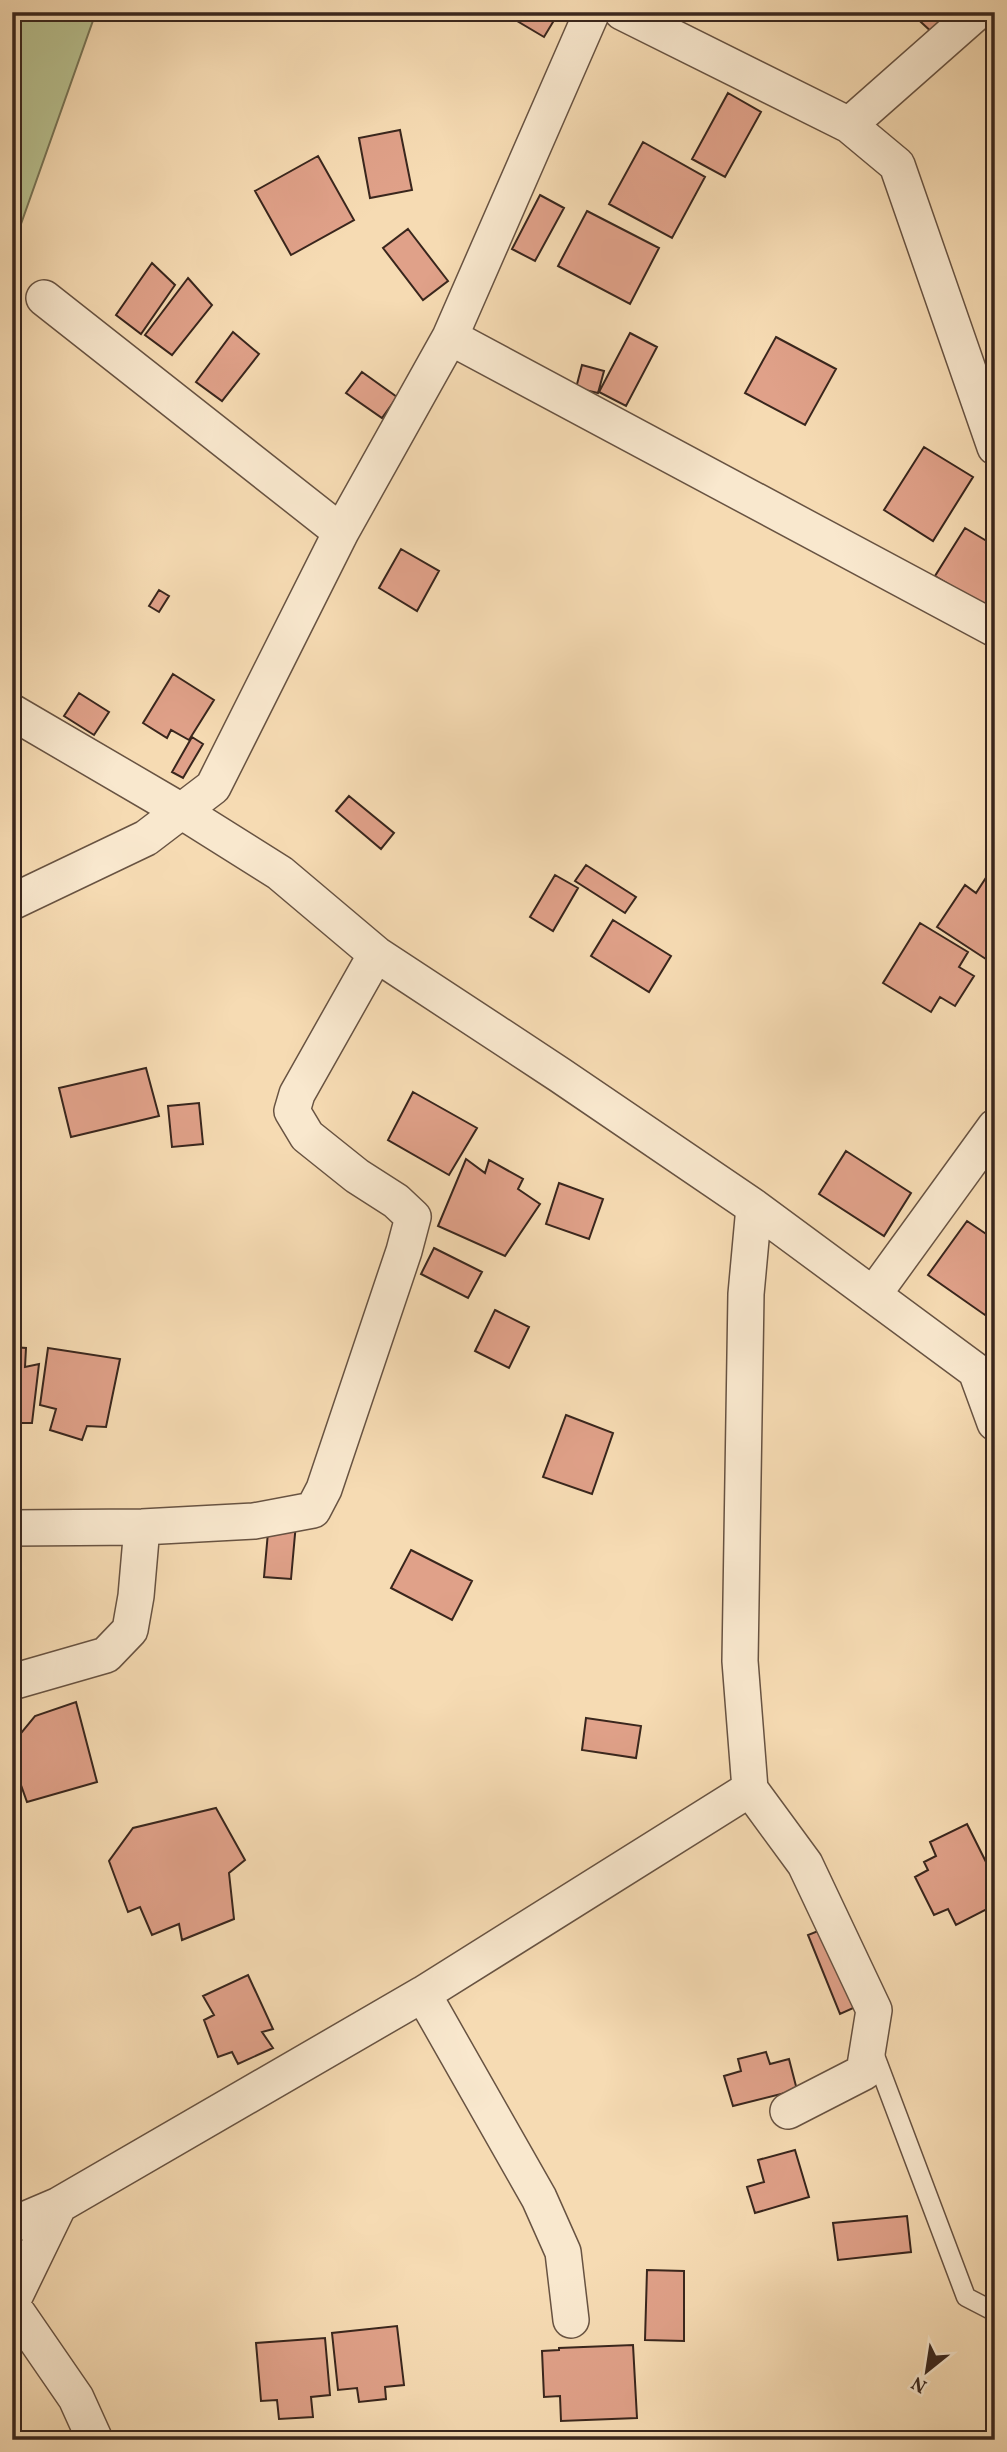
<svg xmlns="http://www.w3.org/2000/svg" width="1007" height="2452" font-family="Vollkorn,serif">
<rect width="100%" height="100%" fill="#f6dbb3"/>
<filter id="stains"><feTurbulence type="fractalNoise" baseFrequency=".00286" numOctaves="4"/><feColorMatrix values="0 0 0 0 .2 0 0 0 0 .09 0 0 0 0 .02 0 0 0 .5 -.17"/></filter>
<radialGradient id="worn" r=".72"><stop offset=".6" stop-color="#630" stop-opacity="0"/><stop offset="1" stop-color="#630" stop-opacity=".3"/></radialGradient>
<!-- green -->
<path fill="#b8c190" stroke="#787456" stroke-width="2" d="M 12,12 L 96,12 L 21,224 L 12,260 Z"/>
<!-- building -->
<path fill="#e0a189" stroke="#39261d" stroke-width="2" d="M 502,12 L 559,12 L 544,37 Z
M 910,12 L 955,12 L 935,35 Z
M 728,93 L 761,112 L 725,177 L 692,159 Z
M 400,130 L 412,190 L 370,198 L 359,138 Z
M 643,142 L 705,177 L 672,238 L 609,204 Z
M 318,156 L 354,220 L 291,255 L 255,191 Z
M 540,195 L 564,208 L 535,261 L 512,249 Z
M 587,211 L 659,248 L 630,304 L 558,266 Z
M 408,229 L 448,281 L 423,300 L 383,248 Z
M 152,263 L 175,285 L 141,334 L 116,315 Z
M 188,278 L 212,305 L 172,355 L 145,335 Z
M 233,332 L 259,354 L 222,401 L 196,382 Z
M 630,333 L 657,347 L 626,406 L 599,392 Z
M 776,337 L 836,369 L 805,425 L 745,393 Z
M 582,365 L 604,371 L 598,393 L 576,388 Z
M 362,372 L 397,397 L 382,418 L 346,393 Z
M 924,447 L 973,477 L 933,541 L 884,510 Z
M 965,528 L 995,546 L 995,612 L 935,576 Z
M 401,549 L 439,571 L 417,611 L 379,588 Z
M 159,590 L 169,596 L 159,612 L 149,606 Z
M 173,674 L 214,700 L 189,740 L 171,730 L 167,738 L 143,723 Z
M 79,693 L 109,712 L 94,735 L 64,716 Z
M 192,737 L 203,744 L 183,778 L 172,772 Z
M 349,796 L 394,833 L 381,849 L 336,811 Z
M 586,865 L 636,897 L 625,913 L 575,881 Z
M 989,873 L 995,876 L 995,965 L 937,927 L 965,885 L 976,893 Z
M 555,875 L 578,888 L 553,931 L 530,917 Z
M 613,920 L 671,956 L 649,992 L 591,956 Z
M 920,923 L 968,952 L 959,967 L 974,976 L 955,1006 L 940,997 L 931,1012 L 883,983 Z
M 146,1068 L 159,1116 L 71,1137 L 59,1088 Z
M 413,1092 L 477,1128 L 449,1175 L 388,1140 Z
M 199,1103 L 203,1144 L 172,1147 L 168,1106 Z
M 846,1151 L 911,1193 L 884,1236 L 819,1194 Z
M 466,1159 L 485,1173 L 489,1160 L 523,1179 L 518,1189 L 540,1204 L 505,1256 L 438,1226 Z
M 559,1183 L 603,1199 L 589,1239 L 546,1224 Z
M 967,1221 L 995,1240 L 995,1274 L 992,1278 L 995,1279 L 995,1302 L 985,1315 L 928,1275 Z
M 434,1248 L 482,1272 L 468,1298 L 421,1274 Z
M 495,1310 L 529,1327 L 509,1368 L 475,1351 Z
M 12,1347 L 26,1348 L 25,1367 L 39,1364 L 32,1423 L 20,1423 L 18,1445 L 12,1445 Z
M 48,1348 L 120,1359 L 106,1427 L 87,1426 L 82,1440 L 50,1430 L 56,1409 L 40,1405 Z
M 566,1415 L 613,1433 L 592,1494 L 543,1477 Z
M 269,1521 L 296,1523 L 291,1579 L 264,1577 Z
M 411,1550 L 472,1581 L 452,1620 L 391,1588 Z
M 76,1702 L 97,1782 L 27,1802 L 12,1760 L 12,1744 L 35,1716 Z
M 586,1718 L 641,1726 L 636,1758 L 582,1750 Z
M 216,1808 L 245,1860 L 229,1873 L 234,1919 L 182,1940 L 179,1924 L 152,1935 L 140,1907 L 128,1912 L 109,1861 L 133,1828 Z
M 967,1824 L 995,1880 L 995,1905 L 956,1925 L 948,1909 L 934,1915 L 915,1877 L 928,1870 L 924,1862 L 936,1856 L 930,1842 Z
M 828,1927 L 860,2005 L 840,2014 L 808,1935 Z
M 248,1975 L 273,2029 L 262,2032 L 273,2048 L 238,2064 L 232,2052 L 218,2057 L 204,2020 L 214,2015 L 203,1996 Z
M 766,2052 L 770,2064 L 789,2059 L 797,2090 L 733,2106 L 724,2076 L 741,2071 L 738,2059 Z
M 795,2150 L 809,2197 L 755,2213 L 747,2187 L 764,2182 L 758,2160 Z
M 907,2216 L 911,2252 L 838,2260 L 833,2223 Z
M 647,2270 L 684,2271 L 684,2341 L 645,2340 Z
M 397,2326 L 404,2385 L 385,2387 L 386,2399 L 359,2402 L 357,2388 L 338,2390 L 332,2333 Z
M 325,2338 L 330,2395 L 311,2397 L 313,2417 L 279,2419 L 277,2400 L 261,2401 L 256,2343 Z
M 633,2345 L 637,2418 L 561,2421 L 560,2396 L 544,2397 L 542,2351 L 559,2350 L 559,2348 Z"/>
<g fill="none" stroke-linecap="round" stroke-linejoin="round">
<!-- service casing -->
<g stroke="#685342" stroke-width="21">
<path id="service" d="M 874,2053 L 966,2297 L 995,2312"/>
</g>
<!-- minor casing -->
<g stroke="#685342" stroke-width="38">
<path id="minor" d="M 622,12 L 849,125 L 897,165 L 995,447
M 849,125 L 977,12
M 44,298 L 341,532
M 450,337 L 995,629
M 12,712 L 183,812 L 280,873 L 376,954 L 560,1075 L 754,1207 L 976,1371 L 995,1423
M 12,902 L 146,838 L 213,787 L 341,532 L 450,337 L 592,12
M 754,1207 L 746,1294 L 740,1661 L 750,1789 L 805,1864 L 874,2010 L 864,2072 L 788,2111
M 873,1295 L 995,1127
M 12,1528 L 142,1527 L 254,1521 L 313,1510 L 324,1489 L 404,1251 L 413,1217 L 396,1201 L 357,1176 L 307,1136 L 292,1111 L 297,1094 L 376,954
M 12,1682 L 106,1655 L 130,1630 L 136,1596 L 142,1527
M 423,1994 L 539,2198 L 563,2252 L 571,2320
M 12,2225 L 59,2205 L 423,1994 L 750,1789
M 12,2302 L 59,2205
M 12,2305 L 76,2398 L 95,2440"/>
</g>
<!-- service -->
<use href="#service" stroke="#f9e8ce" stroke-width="18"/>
<!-- minor -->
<use href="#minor" stroke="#f9e8ce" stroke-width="35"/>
</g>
<!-- margin -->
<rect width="1007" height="2452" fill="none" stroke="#f6dbb3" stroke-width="42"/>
<rect x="14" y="14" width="979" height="2424" fill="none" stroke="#39261d" stroke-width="3.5"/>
<rect x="21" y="21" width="965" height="2410" fill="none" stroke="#39261d" stroke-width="2"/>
<!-- north arrow -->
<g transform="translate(927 2371) rotate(210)" stroke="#f9e8ce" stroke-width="5" paint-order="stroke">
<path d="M0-5L12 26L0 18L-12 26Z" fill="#39261d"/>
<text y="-10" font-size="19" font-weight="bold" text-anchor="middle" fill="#39261d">N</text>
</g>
<rect width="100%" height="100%" filter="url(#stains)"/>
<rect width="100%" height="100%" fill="url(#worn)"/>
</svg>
